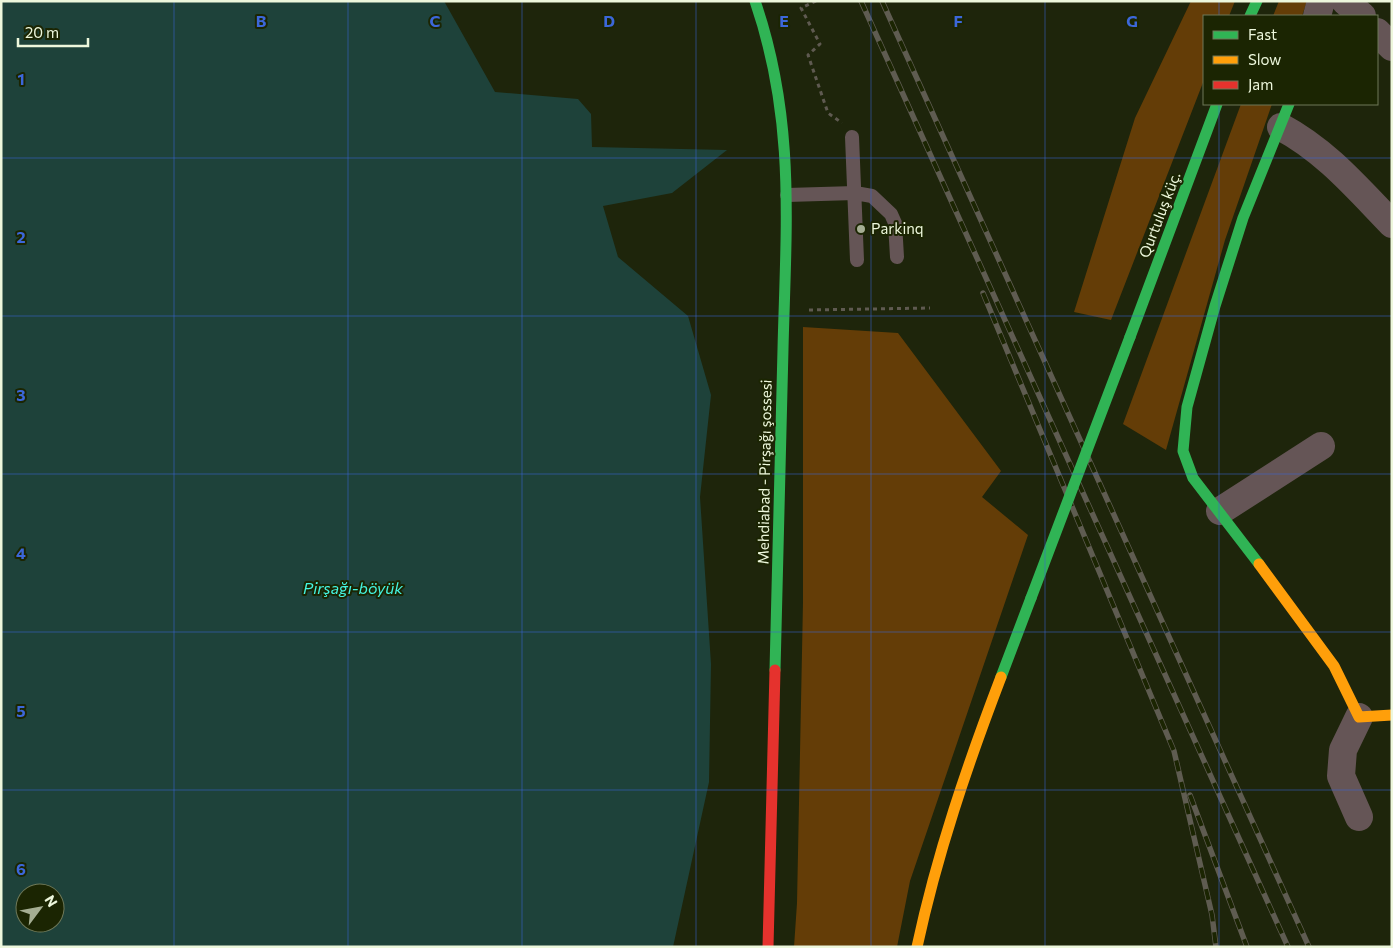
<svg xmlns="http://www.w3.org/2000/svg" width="1393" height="948" font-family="Commissioner,sans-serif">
<rect width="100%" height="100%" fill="#1e250b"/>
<!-- green -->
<path fill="#643d07" d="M 1191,1 L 1235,1 L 1229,16 L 1204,16 L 1204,80 L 1111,320 L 1074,312 L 1135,118 Z
M 1279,1 L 1307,1 L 1302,16 L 1273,16 Z
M 1241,104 L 1272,104 L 1225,240 L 1166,450 L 1123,424 Z
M 803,327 L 898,333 L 1001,471 L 982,497 L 1028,535 L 910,881 L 897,947 L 794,947 L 797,903 L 803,602 Z"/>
<!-- water -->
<path fill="#1e423a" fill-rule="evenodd" d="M 1,1 L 444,1 L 495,92 L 578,99 L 591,114 L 592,147 L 727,150 L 672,193 L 603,206 L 618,257 L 688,316 L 711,395 L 700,497 L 711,664 L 709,782 L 673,947 L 1,947 ZM 25,893 L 55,893 L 55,923 L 25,923 Z"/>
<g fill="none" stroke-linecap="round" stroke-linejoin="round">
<!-- path -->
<path stroke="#5f5a51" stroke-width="3" stroke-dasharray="4 4" stroke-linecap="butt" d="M 816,1 L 801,8 L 820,44 L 808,55 L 828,113 L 842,123
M 809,310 L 930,308"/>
<!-- lane -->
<path stroke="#655556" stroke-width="14" d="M 852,137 L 857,260
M 787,195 L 855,193 L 872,196 L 891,214 L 895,223 L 897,257"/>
<!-- street -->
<path stroke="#655556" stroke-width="28" d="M 1345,1 L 1362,16
M 1317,16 L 1321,1
M 1377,32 L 1392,47
M 1281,127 C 1326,151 1357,188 1392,224
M 1220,511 L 1321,446
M 1359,817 L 1341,776 L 1343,750 L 1359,717"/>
<!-- fast -->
<path stroke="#30b455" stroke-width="11" d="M 755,1 C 796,120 786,226 783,349 C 780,456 778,563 775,670
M 1250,16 L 1257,1
M 1130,337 L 1217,104
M 1259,564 L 1193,478 L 1183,451 L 1187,407 L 1215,306 L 1243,218 L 1289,104
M 1001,677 L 1031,598"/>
<!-- slow -->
<path stroke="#ff9f0a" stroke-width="11" d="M 1259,564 L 1334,666 L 1359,717 L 1392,715
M 917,947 C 937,854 967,766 1001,677"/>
<!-- jam -->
<path stroke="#e5322d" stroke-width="11" d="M 768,947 L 775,670"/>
<!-- rail casing -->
<g stroke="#5f5c51" stroke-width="5.5">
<path id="rail" d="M 861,1 L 1288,947
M 882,1 L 1309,947
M 983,293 L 1174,751 L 1212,915 L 1216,947
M 1190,795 L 1247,947"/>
</g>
<!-- rail -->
<use href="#rail" stroke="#1b2502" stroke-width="4" stroke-dasharray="11" stroke-linecap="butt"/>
<!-- fast-bridge -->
<path stroke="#30b455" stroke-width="11" d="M 1031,598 L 1130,337"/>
</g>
<!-- grid -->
<path fill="none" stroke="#3c67d9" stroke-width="1" stroke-opacity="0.55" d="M 174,1 L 174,947M 348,1 L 348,947M 522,1 L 522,947M 696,1 L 696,947M 871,1 L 871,947M 1045,1 L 1045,947M 1219,1 L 1219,16M 1219,104 L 1219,947M 1,158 L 1392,158M 1,316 L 1392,316M 1,474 L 1392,474M 1,632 L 1392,632M 1,790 L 1392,790"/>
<!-- markers -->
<circle fill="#a5ae93" stroke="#1b2502" stroke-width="2" cx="861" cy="229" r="5"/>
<g text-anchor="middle" stroke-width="4" stroke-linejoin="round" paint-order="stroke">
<!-- street labels -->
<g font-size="15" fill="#edf7dc" stroke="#1b2502">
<text transform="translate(1160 215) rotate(-69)" y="5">Qurtuluş küç.</text>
<text transform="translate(765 472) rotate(-89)" y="5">Mehdiabad - Pirşağı şossesi</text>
</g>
<!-- poi labels -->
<g font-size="15" fill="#edf7dc" stroke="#1b2502" text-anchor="start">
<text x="871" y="234">Parkinq</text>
</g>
<!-- water labels -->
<g font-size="16" font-style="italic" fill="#44f4e1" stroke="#1b2502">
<text x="353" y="594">Pirşağı-böyük</text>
</g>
</g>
<g font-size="16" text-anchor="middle" font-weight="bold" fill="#3c67d9" stroke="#1b2502" stroke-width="4" stroke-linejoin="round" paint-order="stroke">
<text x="261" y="27">B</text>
<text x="435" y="27">C</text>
<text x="609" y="27">D</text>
<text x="784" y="27">E</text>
<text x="958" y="27">F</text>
<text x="1132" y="27">G</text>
<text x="21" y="85">1</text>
<text x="21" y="243">2</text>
<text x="21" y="401">3</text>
<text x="21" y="559">4</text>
<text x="21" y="717">5</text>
<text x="21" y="875">6</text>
</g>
<!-- border -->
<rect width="1393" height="948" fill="none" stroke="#edf7dc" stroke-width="5"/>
<!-- legend -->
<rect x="1203" y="15" width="175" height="90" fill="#1b2502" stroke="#6f7959"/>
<rect x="1213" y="31" width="25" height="8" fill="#30b455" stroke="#6f7959"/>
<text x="1248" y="40" font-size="15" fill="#edf7dc">Fast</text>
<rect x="1213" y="56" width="25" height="8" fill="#ff9f0a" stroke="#6f7959"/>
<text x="1248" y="65" font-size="15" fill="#edf7dc">Slow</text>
<rect x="1213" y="81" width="25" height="8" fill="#e5322d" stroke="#6f7959"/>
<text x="1248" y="90" font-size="15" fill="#edf7dc">Jam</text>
<!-- north arrow -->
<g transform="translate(40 908) rotate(58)"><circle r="24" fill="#1b2502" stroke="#6f7959"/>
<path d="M0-4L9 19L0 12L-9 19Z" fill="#a5ae93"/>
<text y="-8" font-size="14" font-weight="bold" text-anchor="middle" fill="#edf7dc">N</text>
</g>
<!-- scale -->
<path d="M18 38v8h70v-8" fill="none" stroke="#edf7dc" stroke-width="2.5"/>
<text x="25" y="38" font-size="15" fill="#edf7dc" stroke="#1b2502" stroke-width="4" paint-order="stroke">20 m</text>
</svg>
